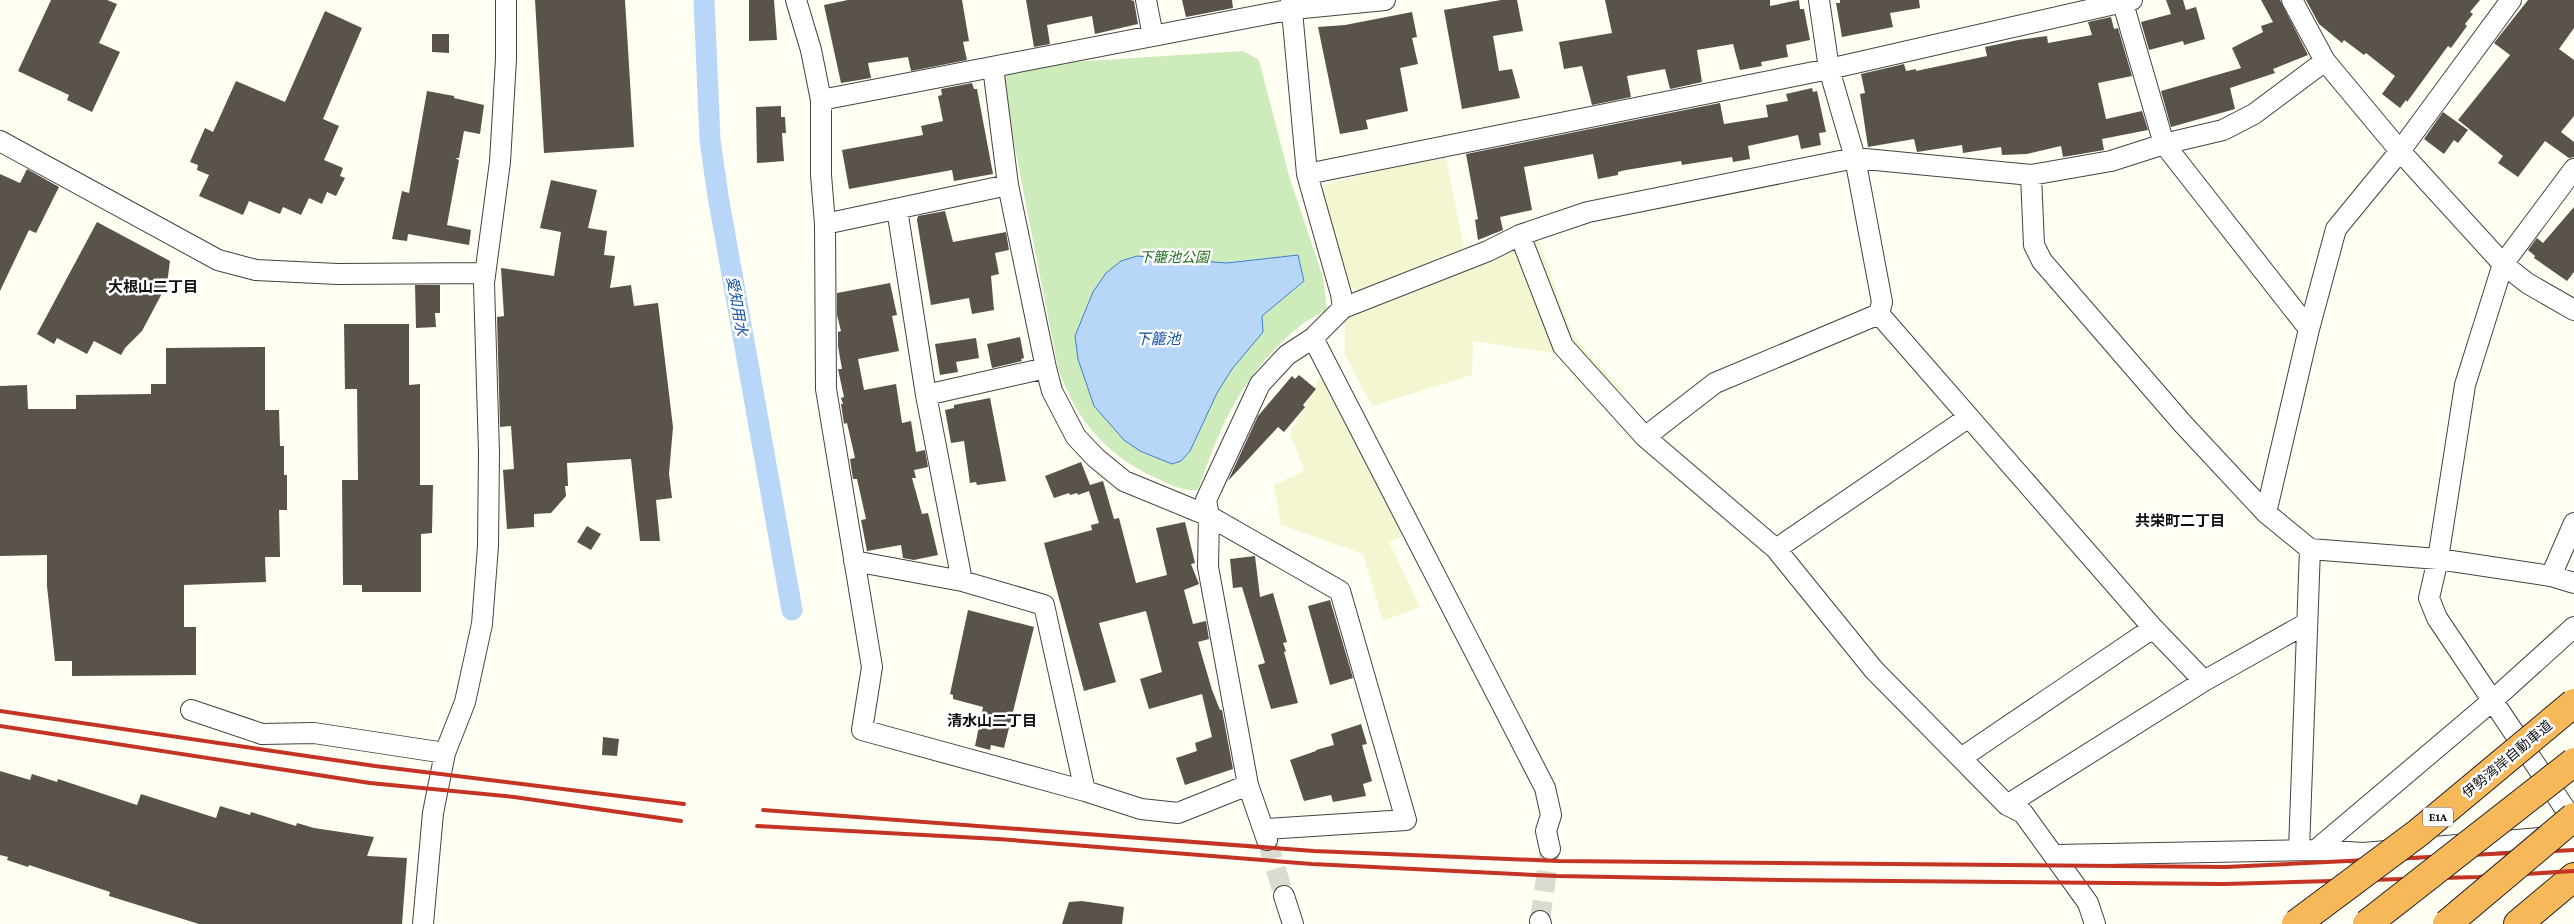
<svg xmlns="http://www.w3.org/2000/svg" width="2574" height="924" font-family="'Crimson Pro','Noto Sans JP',serif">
<rect width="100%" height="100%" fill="#fffef3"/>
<!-- farmland -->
<path fill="#f4f6d2" d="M 1445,153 L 1464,248 L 1360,292 L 1349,285 L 1320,186 Z
M 1536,234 L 1572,333 L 1588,354 L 1625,392 L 1574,381 L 1578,357 L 1473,341 L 1472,375 L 1372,406 L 1345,355 L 1345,319 L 1385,295 Z
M 1326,366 L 1411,533 L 1389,542 L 1420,607 L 1383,621 L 1363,554 L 1281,525 L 1274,485 L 1305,471 L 1290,434 Z"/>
<!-- green -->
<path fill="#cdebbb" d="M 1243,51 L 1259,60 L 1289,176 L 1323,277 L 1327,310 C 1303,321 1293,331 1275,349 C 1234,392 1217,435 1198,490 C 1185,492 1171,485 1158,479 C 1106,455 1077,422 1058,368 L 1001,77 L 1008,66 Z"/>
<!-- water -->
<path fill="#b7d6f8" stroke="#3c7fd0" d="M 1298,255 L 1304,281 L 1262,316 L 1263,332 L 1232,369 L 1217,393 L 1190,451 L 1181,461 L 1172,464 L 1140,451 L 1124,440 L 1094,406 L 1078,359 L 1075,336 L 1093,292 L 1106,273 L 1121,261 L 1137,256 L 1227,263 Z"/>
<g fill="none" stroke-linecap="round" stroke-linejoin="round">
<!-- canal -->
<path stroke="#b7d6f8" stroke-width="21" d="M 704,0 L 710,140 L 718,196 L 792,610"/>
</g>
<!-- building -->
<path fill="#59534c" d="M 51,0 L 107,0 L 117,4 L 99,43 L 120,52 L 92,112 L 67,100 L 69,95 L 18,71 Z
M 535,0 L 625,0 L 634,147 L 544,153 Z
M 749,0 L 774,0 L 777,40 L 749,41 Z
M 848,0 L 962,0 L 969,41 L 963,42 L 967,60 L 911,71 L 908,57 L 868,63 L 871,78 L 841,83 L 824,5 Z
M 1026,0 L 1131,0 L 1134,1 L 1138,24 L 1095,34 L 1092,16 L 1047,25 L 1050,44 L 1034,47 Z
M 1182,0 L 1232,0 L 1233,8 L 1186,17 Z
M 1501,0 L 1517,0 L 1523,31 L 1493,36 L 1499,71 L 1512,69 L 1520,98 L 1462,109 L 1444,10 Z
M 1605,0 L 1770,0 L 1770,6 L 1799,0 L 1800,9 L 1804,9 L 1810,40 L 1786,45 L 1788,57 L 1761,62 L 1762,66 L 1740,70 L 1733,44 L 1697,50 L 1702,82 L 1670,89 L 1665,69 L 1627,76 L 1631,97 L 1592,105 L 1582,66 L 1564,69 L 1559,42 L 1612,33 Z
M 1840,0 L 1919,0 L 1920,8 L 1890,13 L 1893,27 L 1842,37 L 1836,3 L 1840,3 Z
M 2166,0 L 2183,0 L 2186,10 L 2196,7 L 2205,39 L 2184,45 L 2183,41 L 2149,50 L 2141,22 L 2171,14 Z
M 2261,0 L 2280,0 L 2308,55 L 2273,69 L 2275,73 L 2230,88 L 2235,109 L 2171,127 L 2161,91 L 2241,68 L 2232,48 L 2263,32 L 2261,26 L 2273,22 Z
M 2306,0 L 2480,0 L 2470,12 L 2473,14 L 2465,24 L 2467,26 L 2451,48 L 2448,46 L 2407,102 L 2406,100 L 2400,108 L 2382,94 L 2395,76 L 2366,53 L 2364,55 L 2344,40 L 2342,43 L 2319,24 Z
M 2528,0 L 2574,0 L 2574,28 L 2559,49 L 2574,60 L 2574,116 L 2561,132 L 2574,142 L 2574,157 L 2569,158 L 2545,141 L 2518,177 L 2498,163 L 2503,156 L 2458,120 L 2510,55 L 2494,43 Z
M 325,11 L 362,28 L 323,119 L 339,126 L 324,160 L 343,168 L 340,176 L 345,178 L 336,196 L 327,192 L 322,204 L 309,198 L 301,215 L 283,207 L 280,214 L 249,201 L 243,215 L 199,196 L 209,175 L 197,170 L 198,165 L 190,162 L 205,128 L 213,132 L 236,81 L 285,102 Z
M 1412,12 L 1417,37 L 1412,38 L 1418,64 L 1400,68 L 1408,111 L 1366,120 L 1368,129 L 1340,134 L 1318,27 L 1345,25 Z
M 2111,17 L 2114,29 L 2118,28 L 2132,76 L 2098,83 L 2106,119 L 2142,111 L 2148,130 L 2102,139 L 2104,150 L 2063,157 L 2061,146 L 2027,154 L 2002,155 L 2001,147 L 1963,153 L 1962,145 L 1917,152 L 1914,139 L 1868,147 L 1860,94 L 1865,93 L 1861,74 L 1904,64 L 1906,71 L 1916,69 L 1916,71 L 1987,56 L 1985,47 L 2018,40 L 2047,36 L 2048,43 L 2092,35 L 2088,22 Z
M 432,34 L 449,34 L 449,53 L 432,52 Z
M 972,83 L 974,89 L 977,89 L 993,174 L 954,181 L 952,170 L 849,189 L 842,150 L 923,135 L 921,126 L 943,121 L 938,96 L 942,95 L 941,89 Z
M 1812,88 L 1813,92 L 1817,91 L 1826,132 L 1819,133 L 1821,145 L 1801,149 L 1798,135 L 1748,146 L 1750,159 L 1733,162 L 1732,157 L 1682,165 L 1681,161 L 1626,170 L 1618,172 L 1618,175 L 1598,179 L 1593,154 L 1524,167 L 1532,210 L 1500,217 L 1503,230 L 1478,240 L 1475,220 L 1478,219 L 1466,154 L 1720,103 L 1724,124 L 1768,117 L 1766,105 L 1788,101 L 1786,94 Z
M 427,91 L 454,96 L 454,98 L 484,105 L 480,134 L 464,131 L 459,158 L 455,158 L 459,160 L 447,225 L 471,230 L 469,245 L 408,234 L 407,241 L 392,239 L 402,191 L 409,193 Z
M 781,106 L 781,117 L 785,117 L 786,133 L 782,133 L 784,161 L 757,163 L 756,107 Z
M 2443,112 L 2468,130 L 2458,143 L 2454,140 L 2444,154 L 2424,139 Z
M 27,169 L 59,187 L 36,233 L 29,230 L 0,291 L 0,174 L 20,183 Z
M 551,180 L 597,190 L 588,228 L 607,231 L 604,255 L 615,256 L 610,288 L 631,285 L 634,306 L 658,303 L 673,427 L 669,474 L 672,498 L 656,500 L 660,541 L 640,541 L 631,459 L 567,463 L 568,486 L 565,486 L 566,496 L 551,513 L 534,514 L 534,527 L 507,529 L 503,470 L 514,469 L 511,426 L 500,427 L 497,317 L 504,316 L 501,268 L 554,276 L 561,232 L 540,228 Z
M 2574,207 L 2574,272 L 2567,281 L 2534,258 L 2535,256 L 2528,250 L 2537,238 L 2543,243 Z
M 945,211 L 953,242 L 1006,232 L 1009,250 L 995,253 L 999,274 L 991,276 L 994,310 L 972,314 L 969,298 L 931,305 L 917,220 L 918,216 Z
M 97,222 L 170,261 L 167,284 L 142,331 L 125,348 L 121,355 L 94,341 L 87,354 L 57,338 L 54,344 L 37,334 Z
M 890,283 L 897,315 L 892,316 L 899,351 L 858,359 L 864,390 L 896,384 L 902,423 L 911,421 L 916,452 L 925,450 L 928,467 L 914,470 L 916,478 L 912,478 L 922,514 L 928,513 L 938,555 L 914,560 L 903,558 L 901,545 L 867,551 L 861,520 L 866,519 L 857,479 L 853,479 L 850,459 L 855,458 L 847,423 L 844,424 L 841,404 L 843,404 L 841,398 L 844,397 L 838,369 L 842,369 L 838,346 L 838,332 L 841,331 L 837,315 L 837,293 Z
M 415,285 L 440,285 L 440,313 L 435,313 L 436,327 L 416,328 Z
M 344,324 L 409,324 L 409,385 L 420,384 L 420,485 L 433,485 L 432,533 L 421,534 L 421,592 L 362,592 L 362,585 L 343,585 L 342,480 L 358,480 L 357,389 L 345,389 Z
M 1020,337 L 1024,358 L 1021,359 L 1022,361 L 992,368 L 987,344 Z
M 976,338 L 979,358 L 956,362 L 958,372 L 940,375 L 935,344 Z
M 265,347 L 265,410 L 279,410 L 280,446 L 284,446 L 284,475 L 287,475 L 287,510 L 279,510 L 280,557 L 265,557 L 266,582 L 184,585 L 184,627 L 196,627 L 196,675 L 72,676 L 72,661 L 55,661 L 47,586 L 47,555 L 0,556 L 0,386 L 27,385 L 28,409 L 76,409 L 76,395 L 151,394 L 151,384 L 166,384 L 166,348 Z
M 1299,375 L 1316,389 L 1303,405 L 1305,407 L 1284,432 L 1278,427 L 1228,481 L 1258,416 L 1292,376 L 1295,379 Z
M 990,398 L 1006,481 L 977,485 L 976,482 L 970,483 L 964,441 L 951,443 L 945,410 L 954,408 L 954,405 Z
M 1081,462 L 1090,485 L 1103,481 L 1114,519 L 1119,518 L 1136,583 L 1167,575 L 1156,528 L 1185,522 L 1195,563 L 1191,564 L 1199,584 L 1184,590 L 1193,624 L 1206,621 L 1209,639 L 1198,642 L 1212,690 L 1220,710 L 1222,710 L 1233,769 L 1185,785 L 1176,758 L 1197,751 L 1195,743 L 1212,737 L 1202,694 L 1149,709 L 1140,679 L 1162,672 L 1146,611 L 1099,623 L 1116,682 L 1084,691 L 1044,543 L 1092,530 L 1091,525 L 1099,523 L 1089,491 L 1078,495 L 1077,493 L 1070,495 L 1069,493 L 1054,498 L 1045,476 Z
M 587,526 L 601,534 L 591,550 L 577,542 Z
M 1255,556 L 1260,597 L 1273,593 L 1287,642 L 1283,643 L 1286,651 L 1284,652 L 1298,703 L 1271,709 L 1258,665 L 1265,663 L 1242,587 L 1233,588 L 1230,559 Z
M 1330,600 L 1353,678 L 1330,685 L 1308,606 Z
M 968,610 L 1034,627 L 1004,748 L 991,745 L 990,750 L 975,746 L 983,707 L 953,699 L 953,695 L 950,694 Z
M 1361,724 L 1367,744 L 1362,745 L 1372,781 L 1363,784 L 1366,796 L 1333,802 L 1331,795 L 1304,801 L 1290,760 L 1316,751 L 1316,750 L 1334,745 L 1331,734 Z
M 603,737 L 619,739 L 617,756 L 602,755 Z
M 0,771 L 30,780 L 32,774 L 57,782 L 58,779 L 137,805 L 141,794 L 216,818 L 220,806 L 250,815 L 251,812 L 296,826 L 297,823 L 314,828 L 374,837 L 367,856 L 407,858 L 402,924 L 199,924 L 109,896 L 110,892 L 29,865 L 28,867 L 7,860 L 8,857 L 0,855 Z
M 1082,901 L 1124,907 L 1122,924 L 1062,924 L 1069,902 Z"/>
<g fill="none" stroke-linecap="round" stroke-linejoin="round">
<!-- minor-tunnel -->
<path stroke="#dbdad1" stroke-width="20" stroke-dasharray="20 10" stroke-linecap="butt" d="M 1267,840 L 1284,896
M 1540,921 L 1550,849"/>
<!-- minor casing -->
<g stroke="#434343" stroke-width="22">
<path id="minor" d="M 796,0 L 811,50 L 821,100 L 821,175 L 825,224 L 826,389 L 872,667 L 862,730 L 1085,791 L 1141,809 L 1178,813 L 1248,785
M 1146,0 L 1153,36
M 1291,0 L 1307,174 L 1341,294 L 1343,308
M 1819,0 L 1829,69 L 1855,158 L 1882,302 L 1879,314
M 2122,0 L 2164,144 L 2309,329
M 2292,0 L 2325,61 L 2400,151 L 2503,264 L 2527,283 L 2574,310
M 993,67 L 1008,185 L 1046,368 L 1052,391 L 1076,437 L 1096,458 L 1124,481 L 1209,516 L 1340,591 L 1406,820 L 1265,829
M 821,100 L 1293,9 L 1385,0
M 0,141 L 218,260 L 256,270 L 337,274 L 485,273
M 2574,169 L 2503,264 L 2465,385 L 2438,559 L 2429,598 L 2437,618 L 2574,822
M 1307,174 L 1829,69 L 2132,0
M 2031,175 L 2034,245 L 2042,261 L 2183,424 L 2266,513 L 2310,549 L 2438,559 L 2551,576 L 2574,583
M 897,209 L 926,395 L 962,581
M 825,224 L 1008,185
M 1520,235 L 1563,346 L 1645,437 L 1776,549 L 1874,670 L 2007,805 L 2023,813 L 2088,903 L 2095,924
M 1879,314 L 2153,628 L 2204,681
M 1313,338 L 1545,788 L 1551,815 L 1546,831 L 1550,849
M 926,395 L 1046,368
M 1645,437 L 1715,383 L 1879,314
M 2266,513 L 2309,329 L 2336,229 L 2400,151 L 2511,0
M 1776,549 L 1969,417
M 854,561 L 962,581 L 1044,605 L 1085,791
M 2551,576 L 2574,523
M 191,710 L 262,734 L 314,733 L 445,753
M 1961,758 L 2153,628
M 2007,805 L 2204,681 L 2307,623
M 1267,840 L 1248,785 L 1208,567 L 1209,516 L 1206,500 L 1260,384 L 1287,355 L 1313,338 L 1343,308 L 1488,251 L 1520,235 L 1588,212 L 1855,158 L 2031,175 L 2111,161 L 2164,144 L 2223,130 L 2254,114 L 2325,61
M 2299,850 L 2310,549
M 2316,850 L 2492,701 L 2574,627
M 2055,855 L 2316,850 L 2363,853 L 2552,837
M 1284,896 L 1293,924
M 1540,921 L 1541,924
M 423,924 L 433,813 L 445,753 L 465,702 L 482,624 L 488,546 L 489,453 L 484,283 L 500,162 L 506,59 L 506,0"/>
</g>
<!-- highway casing -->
<g stroke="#212121" stroke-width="30">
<path id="highway" d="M 2518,924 L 2574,877"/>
</g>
<!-- minor -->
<use href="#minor" stroke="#fff" stroke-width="20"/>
<!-- highway -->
<use href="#highway" stroke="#f7b85a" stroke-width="28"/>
<!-- rail -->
<path stroke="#c43424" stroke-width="4" d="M 0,711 L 375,766 L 684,804
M 0,726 L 370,783 L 514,797 L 681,821
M 763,810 L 1314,851 L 1558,861 L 2226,867 L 2574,850
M 757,826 L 998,839 L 1312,864 L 1557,876 L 1780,880 L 2224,884 L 2478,877 L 2574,871"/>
<!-- highway-bridge casing -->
<g stroke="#212121" stroke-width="30" stroke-linecap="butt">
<path id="highway-bridge" d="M 2296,924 L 2418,833 L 2574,703
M 2367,924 L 2574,762
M 2447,924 L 2574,817"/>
</g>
<!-- highway-bridge -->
<use href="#highway-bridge" stroke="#f7b85a" stroke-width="28"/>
</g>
<g text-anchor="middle" stroke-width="5" stroke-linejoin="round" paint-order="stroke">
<!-- shield labels -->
<rect fill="#fff" stroke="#585858" stroke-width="1" x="2423" y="807.5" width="30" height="19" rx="4"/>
<g font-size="12" font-weight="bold" fill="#101010">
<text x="2438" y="821">E1A</text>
</g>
<!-- park labels -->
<g font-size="14" font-style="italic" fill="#226a1e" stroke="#fff">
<text x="1174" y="262">下籠池公園</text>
</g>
<!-- street labels -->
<g font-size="14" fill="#101010" stroke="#fff">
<text transform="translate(2507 759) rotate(-40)" y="5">伊勢湾岸自動車道</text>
</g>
<!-- neighbourhood labels -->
<g font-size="15" font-weight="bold" fill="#101010" stroke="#fff">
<text x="153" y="292">大根山二丁目</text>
<text x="2180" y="526">共栄町二丁目</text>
<text x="992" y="726">清水山二丁目</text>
</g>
<!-- water labels -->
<g font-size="15" font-style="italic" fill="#1551a6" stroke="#fff">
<text transform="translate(737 306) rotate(80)" y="5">愛知用水</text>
<text x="1158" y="344">下籠池</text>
</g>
</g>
</svg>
